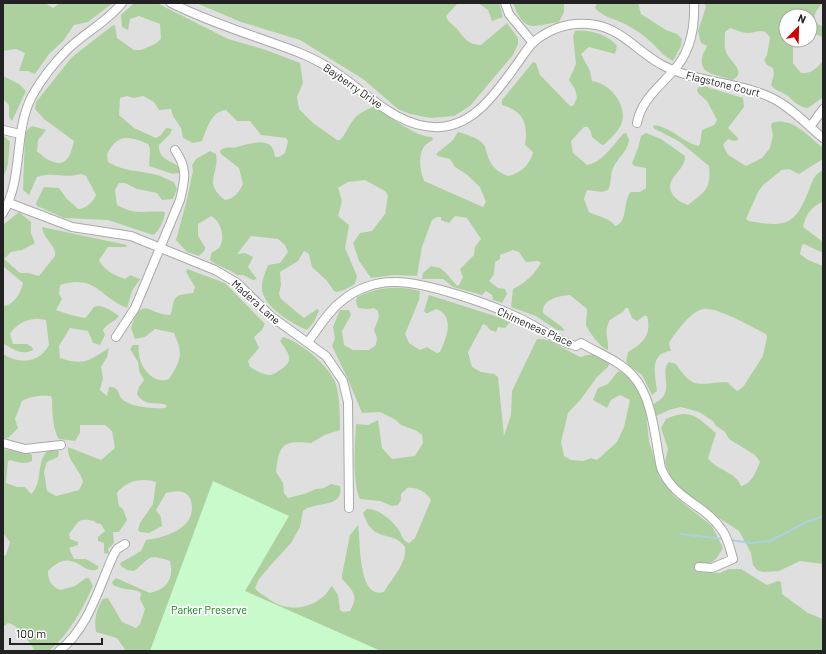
<svg xmlns="http://www.w3.org/2000/svg" width="826" height="654" font-family="Barlow,sans-serif">
<rect width="100%" height="100%" fill="#f2efe9"/>
<!-- residential -->
<path fill="#e0dfdf" fill-rule="evenodd" d="M 3,3 L 823,3 L 823,651 L 3,651 ZM 786,16 L 810,16 L 810,40 L 786,40 Z"/>
<!-- forest -->
<path fill="#add19e" d="M 3,3 L 45,3 L 53,8 L 60,3 L 113,3 L 88,22 L 74,25 L 63,41 L 49,54 L 35,74 L 28,71 L 19,71 L 25,53 L 16,49 L 3,51 Z
M 134,3 L 157,3 L 228,39 L 266,50 L 300,63 L 303,83 L 297,97 L 299,109 L 313,123 L 337,140 L 340,140 C 346,134 348,126 354,119 C 359,113 368,109 375,106 C 389,116 415,137 432,137 L 433,140 C 416,147 419,167 424,181 L 483,207 L 486,202 L 480,187 L 466,174 L 455,167 L 450,159 L 438,156 L 436,154 L 452,141 L 458,132 C 466,134 479,138 484,145 C 486,147 486,152 487,154 C 491,166 497,172 508,176 C 521,173 530,165 533,152 L 525,145 C 528,124 524,111 502,105 L 502,100 L 533,62 L 536,63 L 540,75 L 570,106 L 573,106 L 577,98 L 575,89 L 569,80 L 576,64 L 573,36 L 575,31 C 588,29 609,35 617,46 L 615,54 L 589,47 L 581,54 L 590,71 L 592,81 C 610,83 629,106 621,125 C 618,132 610,138 605,144 L 602,145 L 592,137 L 591,132 L 588,127 L 584,127 L 571,141 L 573,153 L 587,165 C 603,162 613,145 623,134 L 626,133 L 629,139 C 628,153 616,158 612,171 C 610,178 612,182 608,190 L 602,192 L 587,190 L 584,199 L 589,212 C 598,217 609,217 615,226 C 629,222 622,201 631,192 L 640,192 L 646,188 L 646,168 L 634,166 L 632,163 L 638,148 L 641,136 L 646,133 L 661,139 L 685,156 C 686,171 662,179 673,195 C 677,200 682,203 688,205 C 706,191 711,189 709,166 L 680,142 L 653,128 L 654,125 C 675,129 679,140 698,146 L 700,144 L 702,130 L 714,125 L 717,120 L 707,101 L 698,93 L 697,90 L 700,85 L 743,98 L 744,107 L 728,128 L 738,138 L 738,140 L 734,141 L 728,139 L 723,145 L 728,155 L 746,166 L 762,158 L 770,148 L 773,135 L 771,126 L 772,123 C 792,116 809,137 823,148 L 823,159 L 799,174 L 789,169 L 782,170 L 763,185 L 758,192 L 746,219 L 749,221 C 787,228 796,225 810,187 C 814,178 814,175 823,170 L 823,202 C 811,206 806,215 803,227 L 823,242 L 823,251 L 821,252 L 804,244 L 802,245 L 800,254 L 808,260 L 823,266 L 823,564 L 800,561 L 779,571 L 763,572 L 757,570 L 753,565 L 751,553 L 739,531 L 699,505 L 671,479 L 665,462 L 668,449 L 661,428 L 666,419 C 691,407 698,418 716,433 L 708,458 C 716,470 736,472 741,486 C 752,484 756,471 760,462 L 755,455 L 729,439 L 725,432 L 716,426 L 713,421 L 699,412 L 681,407 L 669,410 L 656,416 L 654,415 L 652,406 C 656,401 663,400 665,393 C 669,382 661,370 669,362 L 676,364 C 694,391 698,383 727,382 L 737,391 L 743,387 L 763,356 L 767,337 L 766,334 C 751,327 718,307 703,309 C 691,311 675,333 669,343 L 671,351 C 649,353 655,375 657,391 L 652,395 L 642,375 L 629,366 L 626,361 L 628,352 C 643,343 652,335 647,316 L 644,316 L 637,321 L 632,318 L 628,308 L 625,308 L 624,311 L 610,320 C 603,331 609,339 608,350 C 602,350 587,329 586,325 C 586,320 587,314 587,309 L 570,295 C 558,296 542,299 543,313 L 562,327 L 565,331 L 557,330 L 536,316 L 511,307 L 513,289 C 525,283 534,275 541,263 L 538,261 L 526,262 L 519,252 L 513,250 L 500,255 L 500,259 L 495,262 L 494,274 L 489,281 L 498,288 L 505,289 L 507,294 L 502,303 L 493,300 L 492,295 L 486,291 L 482,295 L 453,287 L 443,279 L 422,279 L 423,273 L 431,266 L 440,268 L 446,273 L 457,286 L 459,285 L 463,277 L 460,269 L 474,255 L 475,247 L 481,239 L 467,218 L 455,216 L 449,223 L 441,220 L 441,217 L 437,217 L 432,220 L 422,247 L 417,276 L 394,275 L 371,278 L 359,261 L 353,243 L 360,233 L 372,231 L 385,214 L 388,196 L 385,191 L 365,180 L 348,182 L 338,188 L 342,201 L 338,216 L 349,225 L 345,248 L 357,276 L 355,284 L 344,290 L 337,292 L 334,291 L 327,281 L 312,267 L 309,254 L 304,251 L 298,261 L 280,272 L 281,285 L 279,294 L 281,299 L 304,318 L 317,309 L 319,311 L 314,322 L 307,330 C 292,324 260,305 262,286 C 262,279 266,271 268,265 L 280,263 L 288,252 L 285,245 L 278,239 L 251,236 L 237,254 L 245,253 L 253,257 L 248,267 L 257,279 L 253,280 L 243,275 L 237,275 C 229,269 219,267 210,260 L 211,254 C 213,251 217,250 219,248 C 226,238 221,221 211,216 L 198,224 L 198,236 L 205,247 L 205,250 L 199,256 L 187,252 L 176,240 L 187,199 L 193,171 L 192,165 L 196,159 L 210,151 L 216,154 C 220,173 202,183 225,200 C 234,199 239,192 243,184 L 239,168 L 221,154 L 220,151 C 225,145 231,149 237,147 C 251,144 273,134 275,157 L 279,157 L 285,153 L 288,141 L 286,138 L 261,135 L 250,121 L 237,121 L 226,110 C 211,111 207,129 202,141 L 193,143 L 183,138 L 181,128 L 173,116 L 171,109 L 159,110 L 154,102 L 143,96 L 134,98 L 127,96 L 120,98 L 119,115 L 134,128 L 156,138 L 161,135 L 166,128 L 172,129 L 170,134 L 159,145 C 158,159 170,160 179,167 L 179,173 L 173,174 L 149,166 L 150,149 L 148,144 C 129,136 118,133 107,154 L 108,162 C 125,172 138,170 157,175 C 162,176 168,180 174,182 L 177,189 L 173,199 L 162,200 L 157,193 L 137,189 L 125,183 L 119,183 L 115,190 L 117,205 C 137,216 144,210 165,212 C 164,220 160,231 153,235 L 108,220 L 64,218 L 37,206 L 36,203 L 44,187 L 59,188 L 66,198 L 78,209 C 87,208 93,202 96,195 L 86,176 L 81,174 C 66,179 52,171 37,177 L 29,195 L 23,190 L 25,135 L 27,130 L 32,126 L 46,130 L 38,140 L 37,152 C 41,153 43,157 47,159 C 66,170 70,157 74,141 L 44,119 L 35,109 L 36,102 L 72,57 L 112,26 L 115,25 L 117,38 L 134,50 L 141,50 L 155,44 L 161,39 L 160,24 L 139,16 L 130,19 L 128,30 L 122,27 L 121,15 Z
M 196,3 L 458,3 L 446,16 C 448,22 450,22 454,26 C 464,35 464,44 481,45 L 507,23 L 518,38 L 518,44 L 513,55 L 470,106 L 454,116 L 431,118 L 410,114 L 398,109 L 363,79 L 300,40 L 241,22 Z
M 478,3 L 499,3 L 503,17 L 492,21 L 488,10 Z
M 513,3 L 564,3 L 564,12 L 559,22 C 532,26 525,34 513,3 Z
M 597,3 L 638,3 L 641,14 L 666,30 L 677,34 L 682,39 L 681,46 L 673,61 C 665,57 659,50 652,43 C 645,36 636,30 627,25 C 616,19 604,18 595,8 Z
M 704,3 L 823,3 C 817,9 813,14 815,22 L 823,27 L 823,37 L 810,32 L 810,16 L 786,16 L 786,40 L 793,40 L 793,63 L 801,73 C 812,74 816,68 823,61 L 822,98 L 808,108 C 799,107 794,102 788,96 C 782,91 776,92 771,85 L 774,74 L 773,68 L 767,65 L 764,60 L 767,55 L 770,38 C 764,27 759,32 749,33 C 742,33 736,30 730,28 L 725,32 C 725,38 724,47 726,52 C 730,62 748,72 732,80 C 720,75 699,76 702,58 C 702,54 706,50 707,46 L 701,43 L 698,31 L 706,7 Z
M 3,76 L 19,84 L 26,91 L 12,121 L 9,117 L 9,105 L 3,99 Z
M 4,136 L 10,142 C 8,154 10,166 3,177 Z
M 19,212 L 31,222 L 31,233 L 35,243 L 22,250 L 11,252 L 4,259 L 20,273 L 29,273 L 39,276 L 55,256 C 57,246 43,239 42,227 L 127,245 L 126,247 L 108,247 L 99,260 C 104,271 115,275 125,279 L 130,275 L 140,279 L 132,291 L 127,308 C 99,297 96,274 60,285 L 59,294 L 62,299 L 56,310 L 71,315 L 85,318 C 89,315 91,310 94,307 C 100,303 114,312 119,316 C 115,322 107,323 103,330 L 105,335 L 100,345 L 93,343 L 88,331 L 70,328 L 59,346 L 60,358 C 84,366 88,361 109,348 L 107,357 L 101,367 L 103,378 L 100,390 L 107,396 L 109,387 C 120,387 117,393 122,399 C 130,407 155,409 165,408 L 167,406 L 164,404 C 153,403 143,405 137,394 L 139,387 L 144,380 L 139,371 L 138,362 L 130,349 L 133,345 L 139,345 C 136,361 150,386 169,379 C 182,358 183,355 174,333 L 155,329 L 145,337 L 135,339 L 131,328 C 142,293 149,315 170,315 C 174,309 171,298 180,295 C 184,294 188,294 193,293 L 195,287 L 186,272 L 187,269 L 225,283 L 265,324 L 262,330 L 254,337 L 259,348 L 248,361 L 250,367 C 255,370 262,374 268,375 C 273,375 276,373 280,370 C 295,360 289,354 280,341 L 283,337 C 300,342 324,362 333,378 C 340,388 340,417 340,430 L 325,435 L 311,443 C 283,440 279,444 276,472 L 283,483 L 284,493 L 288,498 L 304,494 L 316,489 L 324,488 L 331,484 L 340,486 C 345,509 314,501 303,511 L 300,527 L 291,543 L 270,566 L 259,579 L 255,588 C 258,593 264,595 269,599 C 286,612 309,610 325,595 C 328,592 329,589 332,586 L 338,595 L 340,610 L 343,612 L 350,611 C 359,595 353,591 342,579 L 342,575 L 350,535 L 358,525 C 361,538 357,600 384,592 C 391,579 407,564 405,547 C 393,529 373,545 363,513 L 367,509 C 378,508 393,521 398,529 C 402,534 402,541 409,543 L 415,538 L 431,500 C 426,492 417,487 407,488 L 401,494 L 401,500 L 398,505 L 392,506 L 380,501 L 360,499 C 352,484 355,443 356,424 L 368,425 L 378,420 L 382,448 L 392,459 L 415,456 L 423,443 L 422,435 L 417,431 L 401,425 L 396,420 L 380,412 L 362,413 L 347,377 L 332,346 L 335,338 L 333,327 L 340,310 L 349,310 L 351,315 L 342,331 L 344,345 L 353,350 L 369,350 L 376,345 L 377,338 L 374,330 L 379,317 L 378,311 L 374,308 L 368,309 L 358,308 L 356,302 L 357,297 C 376,287 400,285 420,291 L 419,300 L 405,334 L 409,343 L 420,350 L 427,347 L 437,353 L 440,352 C 446,339 456,316 436,309 L 428,313 L 426,313 L 424,311 L 429,295 L 511,321 L 505,328 L 498,327 L 496,332 L 490,330 L 486,325 L 483,324 L 468,352 L 472,367 L 481,372 L 494,374 L 498,377 L 504,436 L 511,415 L 512,391 L 537,339 C 549,336 570,354 582,357 C 592,352 602,355 609,364 L 608,367 L 597,377 L 581,399 L 568,413 L 561,442 L 564,456 L 571,460 L 583,461 L 591,458 L 597,460 L 617,442 L 624,427 L 630,400 L 620,395 L 611,400 L 607,408 L 593,400 L 598,388 L 608,384 L 618,371 L 624,373 L 631,380 L 639,391 L 645,404 L 649,441 L 660,478 L 674,496 L 712,526 L 723,548 C 717,558 713,567 699,563 L 697,565 L 698,572 L 720,573 L 729,569 L 741,569 L 767,585 L 778,581 L 781,582 L 782,594 L 808,613 L 823,619 L 823,651 L 126,651 L 117,638 L 96,632 C 94,620 96,609 103,599 L 108,598 L 122,622 L 136,628 L 140,624 L 145,609 L 140,599 L 141,593 C 135,588 123,591 113,585 L 112,582 L 116,578 L 150,593 C 168,589 174,578 170,561 C 145,553 151,559 134,571 L 127,570 L 121,566 L 120,563 L 141,551 L 146,540 C 161,538 179,533 188,521 C 194,512 194,495 182,492 C 177,490 171,492 166,493 L 156,510 L 161,517 L 162,526 L 149,533 L 140,532 L 138,530 L 140,523 L 153,504 L 156,482 C 143,477 125,481 117,493 L 119,506 L 123,509 L 127,520 L 119,532 L 113,532 L 114,543 L 108,549 L 109,552 L 107,554 L 104,553 L 104,543 L 98,541 L 98,537 L 105,531 L 101,524 L 96,523 L 94,521 C 76,517 79,522 69,534 L 70,539 L 78,542 L 78,545 L 69,548 L 74,559 L 86,559 L 98,566 L 98,569 C 82,577 74,545 48,571 C 48,580 51,586 60,590 L 75,586 L 86,578 L 89,578 L 93,586 C 82,610 70,633 49,651 L 35,651 C 30,643 18,624 8,623 L 3,627 L 3,556 L 6,555 L 10,542 L 3,533 L 3,449 L 26,452 L 32,455 L 32,461 C 24,465 18,462 10,460 L 8,461 L 6,481 L 6,483 L 17,487 L 25,487 L 31,494 C 44,482 35,463 48,450 L 57,450 L 59,452 L 58,457 L 47,462 L 44,472 L 47,491 L 56,496 L 79,490 L 83,482 C 81,470 66,460 68,447 L 101,460 L 115,448 L 112,431 L 105,425 L 80,425 L 80,433 L 75,441 L 59,439 C 53,431 52,409 52,399 L 51,396 C 42,395 30,396 22,401 L 15,419 L 18,428 L 8,438 L 3,439 L 3,354 C 20,365 39,363 49,345 L 46,320 C 31,317 19,321 10,334 L 13,344 L 27,344 L 32,347 L 33,350 C 22,356 12,349 3,343 L 3,306 C 13,306 21,293 23,283 L 3,266 L 3,225 Z"/>
<!-- park -->
<path fill="#c8facc" d="M 213,481 L 289,516 L 245,591 L 381,651 L 150,651 Z"/>
<g fill="none" stroke-linecap="round" stroke-linejoin="round">
<!-- stream -->
<path stroke="#aad3df" stroke-width="2" d="M 681,534 L 724,539
M 730,540 L 751,543 L 770,541 L 807,522 L 823,516"/>
<!-- minor casing -->
<g stroke="#a9a9a9" stroke-width="10">
<path id="minor" d="M 171,3 C 199,17 227,27 256,37 C 281,46 306,53 329,68 C 364,89 397,130 441,127 C 476,124 498,90 517,64 C 523,56 528,46 536,40 C 554,26 574,21 596,25 C 623,30 640,54 664,66 C 698,83 737,81 772,98 C 791,107 807,125 823,138
M 505,3 L 509,14 L 533,43
M 637,123 C 641,101 658,88 673,71 C 690,53 695,27 694,3
M 810,127 L 823,109
M 3,130 L 20,134
M 9,203 L 72,227 L 131,236 L 215,270 L 237,283 L 272,317 L 326,356 L 343,381 L 348,402 L 349,508
M 3,213 C 24,177 13,133 32,96 C 41,80 54,63 67,50 C 84,33 107,22 122,3
M 116,337 L 135,308 L 180,200 C 185,179 188,169 175,150
M 308,342 C 319,328 328,311 343,300 C 356,289 376,282 393,282 C 424,281 490,304 519,318 C 537,326 555,341 576,346 L 581,343 C 598,353 620,361 633,376 C 653,397 655,440 661,468 C 675,501 705,504 722,530 C 728,538 730,549 733,559 L 712,568 L 699,567
M 3,443 L 25,449 L 61,445
M 59,651 C 88,629 99,587 113,556 L 117,549 L 125,544"/>
</g>
<!-- minor -->
<use href="#minor" stroke="#fff" stroke-width="8"/>
</g>
<g text-anchor="middle" stroke-width="3.5" stroke-linejoin="round" paint-order="stroke">
<!-- street labels -->
<g font-size="11" fill="#222" stroke="#fff">
<text transform="translate(723 84) rotate(14)" y="4">Flagstone Court</text>
<text transform="translate(353 86) rotate(35)" y="4">Bayberry Drive</text>
<text transform="translate(256 302) rotate(42)" y="4">Madera Lane</text>
<text transform="translate(535 327) rotate(24)" y="4">Chimeneas Place</text>
</g>
<!-- park labels -->
<g font-size="11" fill="#0c8416" stroke="#fff">
<text x="209" y="614">Parker Preserve</text>
</g>
</g>
<!-- border -->
<rect width="826" height="654" fill="none" stroke="#222222" stroke-width="8"/>
<!-- north arrow -->
<g transform="translate(798 28) rotate(23)"><circle r="19" fill="#ffffff" stroke="#a7a7a7"/>
<path d="M0-3L7 15L0 10L-7 15Z" fill="#d40000"/>
<text y="-6" font-size="11" font-weight="bold" text-anchor="middle" fill="#222222">N</text>
</g>
<!-- scale -->
<path d="M10 638v6h92v-6" fill="none" stroke="#222222" stroke-width="2"/>
<text x="16" y="638" font-size="12" fill="#222222" stroke="#ffffff" stroke-width="3" paint-order="stroke">100 m</text>
</svg>
